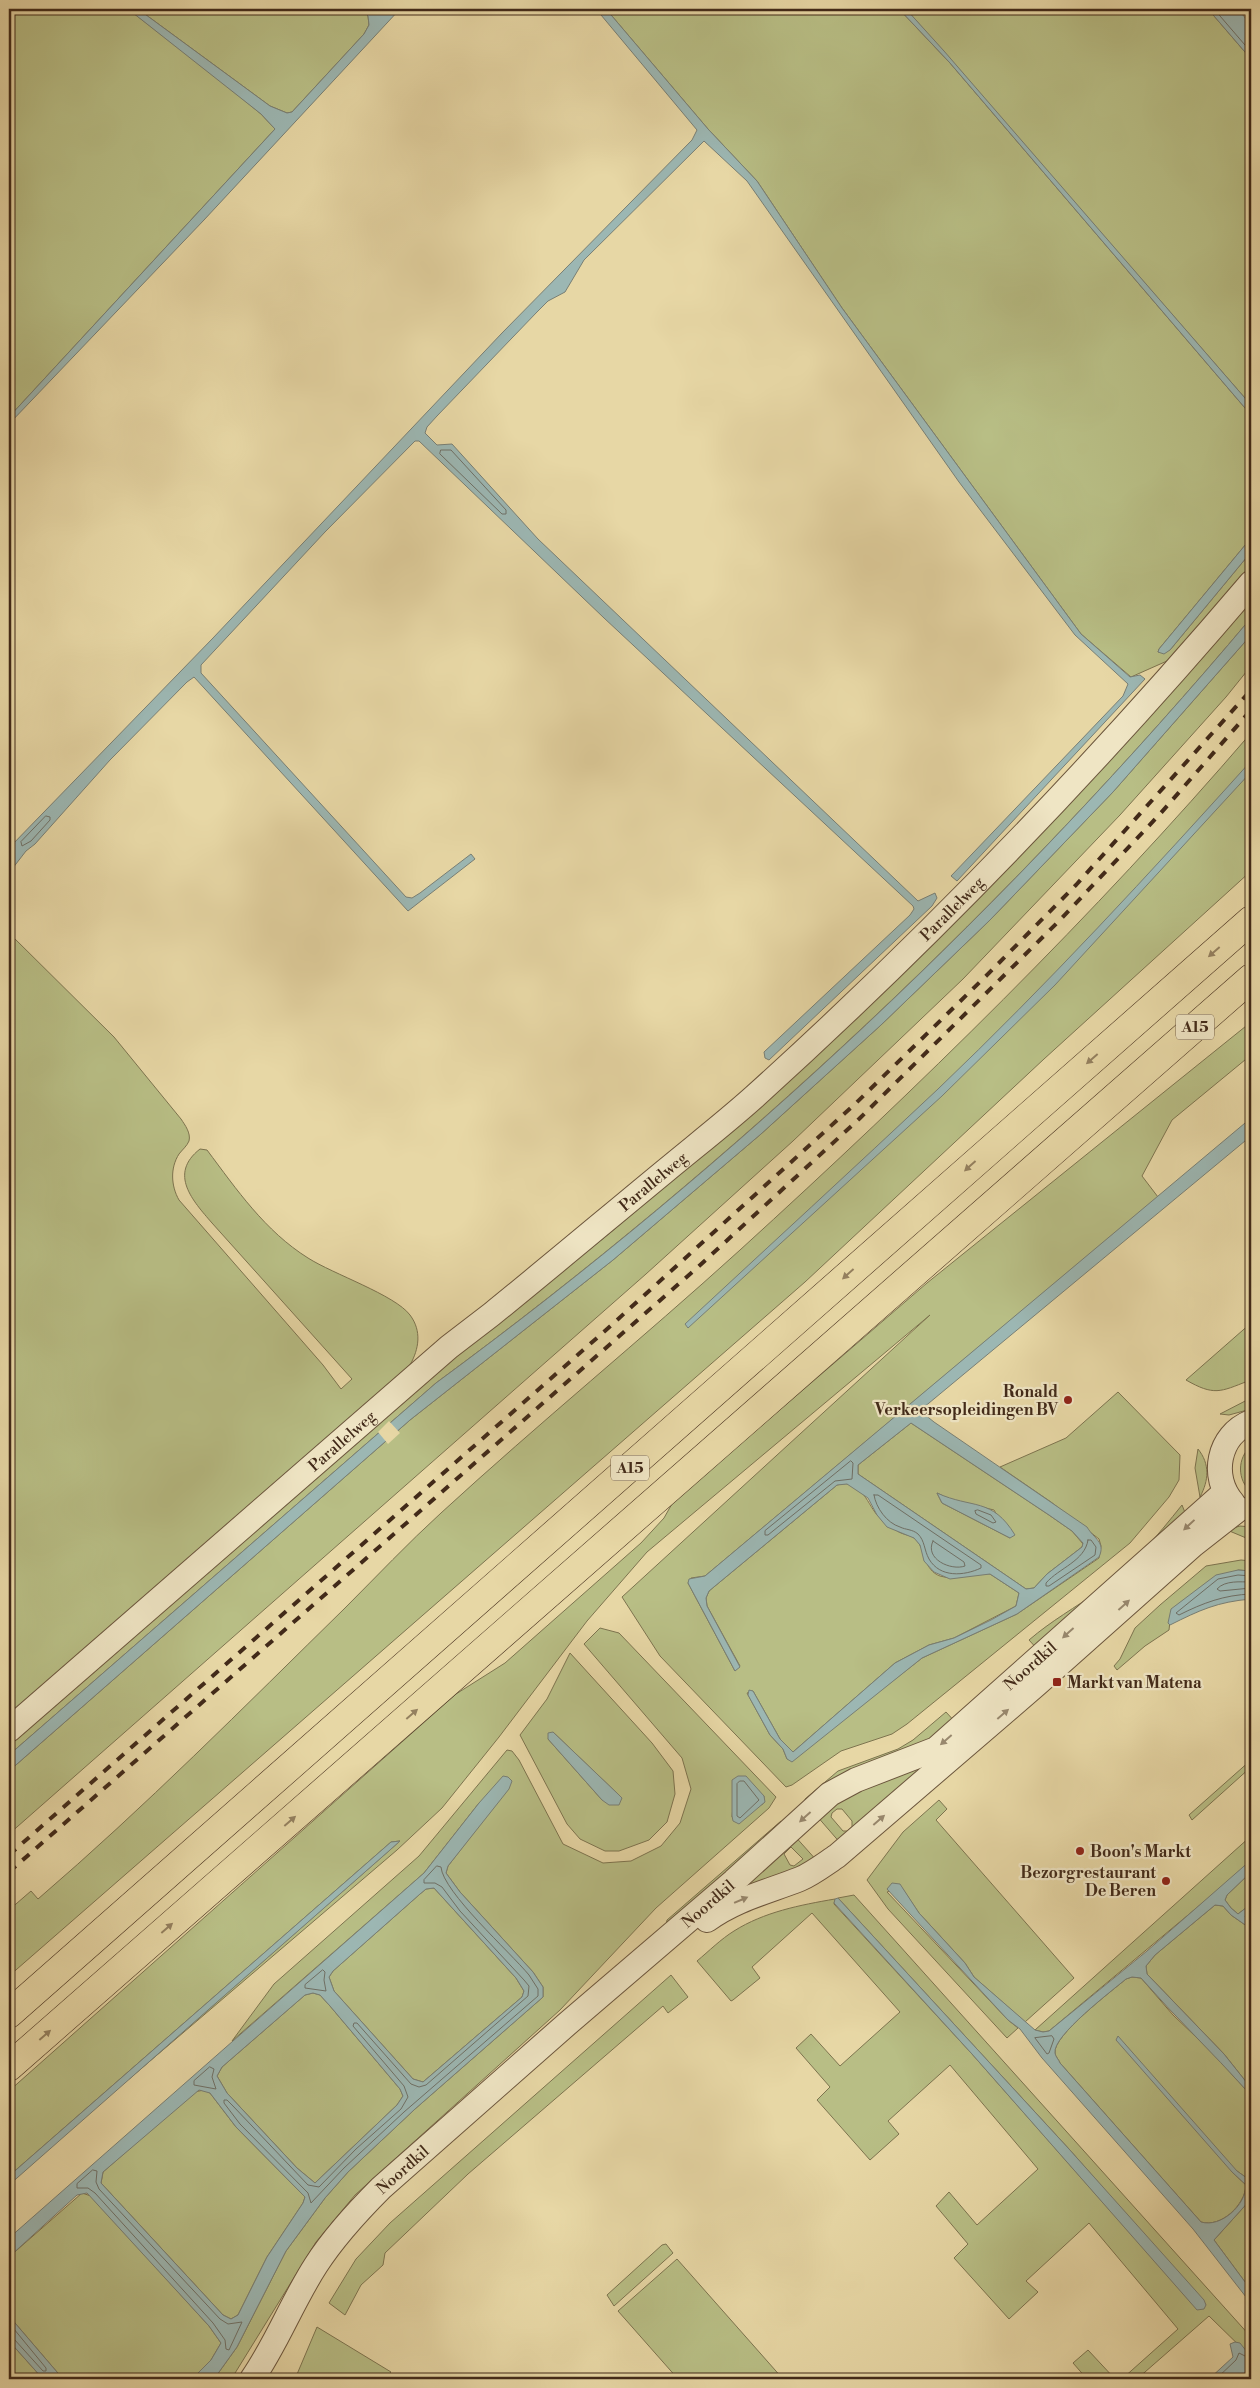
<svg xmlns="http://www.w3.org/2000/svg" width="1260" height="2388" font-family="'Libre Bodoni',serif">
<rect width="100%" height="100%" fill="#e7d7a5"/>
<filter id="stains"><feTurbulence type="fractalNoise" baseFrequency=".004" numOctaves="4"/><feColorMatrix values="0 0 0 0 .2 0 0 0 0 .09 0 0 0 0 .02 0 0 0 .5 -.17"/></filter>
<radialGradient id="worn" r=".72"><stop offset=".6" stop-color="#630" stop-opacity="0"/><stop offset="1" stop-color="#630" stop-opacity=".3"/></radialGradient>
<!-- green -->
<path fill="#b8be85" stroke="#7d744f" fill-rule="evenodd" d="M 9,9 L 128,9 L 209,71 L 261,114 L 275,129 L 9,417 Z
M 138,9 L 361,9 L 368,16 L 369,25 L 364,34 L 292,112 L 287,113 L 270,106 Z
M 606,9 L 899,9 L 950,63 L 1251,415 L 1251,538 L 1159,649 L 1158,652 L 1170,650 L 1251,552 L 1251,569 L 1176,657 L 1131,677 L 1081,634 L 842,308 L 757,181 L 708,129 Z
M 906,9 L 1208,9 L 1251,59 L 1251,405 Z
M 1251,600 L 1251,618 C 1011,903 736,1162 436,1383 L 9,1755 L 9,1742 L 391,1409 L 611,1232 L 759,1106 L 928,947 L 1018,858 L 1179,684 Z
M 1251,635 L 1251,666 L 1226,697 L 1120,815 L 963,979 L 793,1141 L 646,1274 L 9,1834 L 9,1771 L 410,1420 L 613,1260 L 761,1134 L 881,1025 L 990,920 L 1113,792 Z
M 1251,733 L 1251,871 L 1044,1059 L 805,1282 L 9,1976 L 9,1910 L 31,1891 L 38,1899 C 145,1807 244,1707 345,1608 C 377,1576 408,1543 441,1513 C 539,1423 642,1339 740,1250 C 919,1087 1093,917 1251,733 Z
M 9,933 L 114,1037 L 181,1119 C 185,1125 191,1133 189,1141 C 187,1146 182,1150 179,1154 C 170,1168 171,1186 179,1200 L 323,1365 L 341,1389 L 352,1379 L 212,1223 C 193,1201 168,1174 200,1149 L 207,1150 C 237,1190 265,1231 308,1258 C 333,1274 395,1295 410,1315 C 422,1331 419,1349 410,1365 L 9,1716 Z
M 1251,1022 L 1251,1055 L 1172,1120 L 1142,1176 L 1158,1197 L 705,1576 L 691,1578 L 688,1583 L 735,1671 L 740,1666 L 707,1606 L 706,1598 L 709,1591 L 837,1485 C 862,1477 868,1507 879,1517 C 885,1522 894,1530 901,1533 C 908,1536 913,1535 918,1542 C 926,1553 924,1570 940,1576 C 958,1582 973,1571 990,1574 L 1019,1593 L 1016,1606 L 954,1638 L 929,1645 L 895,1663 L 793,1752 L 780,1739 L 753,1691 L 747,1693 L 770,1735 L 783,1749 L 787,1759 L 793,1759 L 922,1658 L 1017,1614 L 1099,1558 L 1101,1546 L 1099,1539 L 1051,1502 L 1000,1467 L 1066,1438 L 1118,1392 L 1180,1455 L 1179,1480 L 1169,1497 L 1130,1543 L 907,1724 L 892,1734 L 841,1751 L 792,1785 L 786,1787 L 660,1656 L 622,1597 L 930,1315 L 647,1552 L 587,1621 L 499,1737 L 442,1808 L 397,1850 L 129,2079 L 400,1841 L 391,1842 L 9,2176 L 9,2091 L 456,1694 L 505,1663 L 641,1543 L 664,1518 L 673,1502 L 927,1283 Z
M 1251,1323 L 1251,1378 L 1248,1381 C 1220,1392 1214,1396 1186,1380 Z
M 1251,1398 L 1251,1409 L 1229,1415 L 1220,1414 Z
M 911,1423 L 1049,1515 L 1072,1531 L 1083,1544 L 1082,1547 L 1047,1574 L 1034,1588 L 1026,1589 L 858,1474 L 858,1465 ZM 937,1493 L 952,1500 L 994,1510 L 1010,1538 L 942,1503 Z
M 1251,1446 L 1251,1492 C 1237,1480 1237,1458 1251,1446 Z
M 1198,1449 C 1210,1464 1209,1480 1200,1497 L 1195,1468 Z
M 1182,1505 L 1186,1515 L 1039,1651 L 1029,1640 C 1051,1621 1076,1607 1099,1591 C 1132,1567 1157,1536 1182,1505 Z
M 1240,1526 L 1251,1527 L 1251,1540 L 1227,1530 Z
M 1241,1560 L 1251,1561 L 1251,1571 L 1238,1570 L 1170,1621 L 1169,1630 L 1145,1646 L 1117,1670 L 1114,1666 L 1120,1659 L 1135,1628 L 1160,1605 L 1206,1566 Z
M 600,1628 L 619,1633 L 776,1797 L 769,1808 L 656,1908 L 560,2010 L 355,2195 L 316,2242 L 232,2378 L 214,2379 L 237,2347 L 286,2251 L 325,2198 L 348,2172 L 415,2109 L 543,1997 L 543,1987 L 533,1972 L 460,1892 L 446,1873 L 448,1866 L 499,1800 L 479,1803 L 424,1873 L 232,2041 L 274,1984 L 419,1856 L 507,1750 L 512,1751 L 519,1760 L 563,1844 L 603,1863 L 631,1861 L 661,1846 L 680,1823 L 691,1789 L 682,1758 L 584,1644 ZM 764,1796 L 763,1804 L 732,1817 L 733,1806 Z
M 570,1653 L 652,1743 L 673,1771 L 675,1794 L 667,1822 L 649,1840 L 619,1851 L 605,1851 L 580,1839 L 567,1824 L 520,1735 L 547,1699 ZM 553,1732 L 622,1798 L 602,1800 L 548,1739 Z
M 946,1712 L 957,1724 L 928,1744 L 805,1801 L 805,1799 L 838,1771 L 898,1749 L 913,1740 Z
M 936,1755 L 842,1845 L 816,1815 L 832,1801 ZM 837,1809 L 842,1809 L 852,1821 L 852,1827 L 847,1831 L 843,1831 L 831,1817 L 832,1813 Z
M 1251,1760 L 1251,1767 L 1192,1820 L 1189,1815 Z
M 939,1800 L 947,1809 L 936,1820 L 1074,1978 L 1025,2022 L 974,1977 L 965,1963 L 919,1913 L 902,1888 L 887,1892 L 1008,2020 L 1018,2028 L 1007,2038 L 888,1909 L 867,1880 L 903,1832 Z
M 781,1821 L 785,1826 L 666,1925 L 667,1920 Z
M 793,1834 L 818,1862 L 736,1894 ZM 791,1847 L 803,1859 L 794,1866 L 790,1865 L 784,1854 Z
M 1251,1836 L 1251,1860 L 1230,1880 L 1049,2031 L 1043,2032 L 1035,2030 Z
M 1251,1872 L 1251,1904 L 1238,1914 L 1231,1908 L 1225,1900 L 1227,1895 Z
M 434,1888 L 516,1978 L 524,1991 L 522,1997 L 423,2082 L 413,2079 L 334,1991 L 329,1977 L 333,1971 L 420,1894 L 426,1889 Z
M 854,1895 L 1251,2337 L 1251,2357 L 1209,2316 L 1137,2379 L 1122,2379 L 1178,2329 L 1089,2223 L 1026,2281 L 1038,2292 L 1009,2319 L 954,2258 L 968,2244 L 936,2206 L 949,2192 L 977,2225 L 1038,2169 L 950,2065 L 888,2121 L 899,2134 L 870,2160 L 817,2100 L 830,2087 L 796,2048 L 811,2034 L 840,2066 L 900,2012 L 812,1913 L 752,1967 L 760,1978 L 733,2000 L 731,2001 L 697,1961 C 709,1951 721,1939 734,1931 C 764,1912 800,1905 835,1899 L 834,1904 L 972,2054 L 1197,2309 L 1206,2305 L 1069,2149 L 838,1898 Z
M 1215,1905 L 1223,1906 L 1231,1915 L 1251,1929 L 1251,1949 L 1246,1974 L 1251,2012 L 1251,2088 L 1224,2054 L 1147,1974 L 1146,1966 L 1155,1955 Z
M 671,1975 L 688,1997 L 668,2013 L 663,2006 L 468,2174 L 385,2253 L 383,2265 L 361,2285 L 345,2315 L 329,2303 L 356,2259 L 390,2223 Z
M 1132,1977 L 1141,1978 L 1173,2015 L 1216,2056 L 1247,2091 L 1251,2091 L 1251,2181 L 1237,2171 L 1232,2172 L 1246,2185 C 1245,2205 1221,2228 1201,2222 L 1060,2063 C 1059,2060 1055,2056 1055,2053 C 1052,2036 1113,1990 1126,1979 Z
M 313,1993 L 320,1995 L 330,2006 L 400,2089 L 403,2096 L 397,2105 L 315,2183 L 297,2168 L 227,2093 L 217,2076 L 222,2067 L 305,1995 Z
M 204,2090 L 210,2093 L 236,2127 L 305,2197 L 303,2203 L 267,2257 L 238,2315 L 231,2319 L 223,2315 L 101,2183 L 103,2172 L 194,2092 Z
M 82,2193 L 91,2196 L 209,2326 L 221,2343 L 211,2360 L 192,2379 L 63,2379 L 9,2316 L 9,2257 Z
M 1251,2199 L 1251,2290 L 1214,2240 Z
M 666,2244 L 673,2253 L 614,2306 L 607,2295 L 662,2245 Z
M 677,2259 L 783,2379 L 678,2379 L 618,2311 Z
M 317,2327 L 391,2372 L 384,2379 L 295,2379 Z
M 9,2341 L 43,2379 L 9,2379 Z
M 1088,2350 L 1115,2379 L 1087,2379 L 1073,2363 Z"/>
<!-- water -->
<path fill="#9cb7b3" stroke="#787f75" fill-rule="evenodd" d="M 128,9 L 138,9 L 270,106 L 287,113 L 292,112 L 364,34 L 369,25 L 368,16 L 361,9 L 369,9 L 376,12 L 384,9 L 400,9 L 204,220 L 9,424 L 9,417 L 275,129 L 261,114 Z
M 596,9 L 606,9 L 708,129 L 757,181 L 842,308 L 1081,634 L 1130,677 L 1140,675 L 1145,679 L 957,881 L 951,876 L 1123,696 L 1128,684 L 1075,635 L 959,482 L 747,181 L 704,141 L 584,260 L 565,292 L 548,301 L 537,312 L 437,416 L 427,427 L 425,433 L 437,445 L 452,444 L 538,539 L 918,901 L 935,893 L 937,898 L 932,906 L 769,1060 L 765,1058 L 764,1052 L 910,915 L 914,909 L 913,906 L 604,618 L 419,441 L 415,441 L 325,532 L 201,665 L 201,673 L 406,897 L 412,898 L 420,893 L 471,854 L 475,859 L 408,911 L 194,677 L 187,682 L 110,760 L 35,844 L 26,851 L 9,873 L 9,848 L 213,638 L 502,333 L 692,140 L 697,130 Z
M 899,9 L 906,9 L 944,51 L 1251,405 L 1251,415 L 950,63 Z
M 1208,9 L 1238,9 L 1251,25 L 1251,59 Z
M 1251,538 L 1251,552 L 1170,650 L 1164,654 L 1158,652 L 1159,649 Z
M 1251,618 L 1251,635 L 1113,792 L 990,920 L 881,1025 L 761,1134 L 613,1260 L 410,1420 L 9,1771 L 9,1755 L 436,1383 C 737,1162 1011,903 1251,618 Z
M 1251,761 L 1251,772 L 1055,985 L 942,1096 L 688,1328 L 685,1324 C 769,1246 854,1168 938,1089 C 1047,985 1150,873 1251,761 Z
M 1251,1118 L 1251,1136 L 923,1408 L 924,1414 L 934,1422 L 1087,1527 C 1094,1539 1106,1542 1099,1557 L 1017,1614 L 922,1658 L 792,1762 L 787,1759 L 783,1749 L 770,1735 L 748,1695 L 749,1690 L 753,1691 L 780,1739 L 793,1752 L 895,1663 L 929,1645 L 954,1638 L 991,1620 L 1016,1606 L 1019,1593 L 990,1574 L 950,1579 L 934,1572 L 924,1561 L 920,1545 L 914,1538 L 887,1527 L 877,1515 L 868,1498 L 847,1484 L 837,1485 L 709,1591 L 706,1598 L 707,1606 L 740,1667 L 735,1671 L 688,1583 L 689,1579 L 705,1576 ZM 911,1423 L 1049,1515 L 1072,1531 L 1083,1543 L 1082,1547 L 1047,1574 L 1034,1588 L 1026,1589 L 858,1474 L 858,1465 Z
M 937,1493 C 972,1509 992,1497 1015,1535 L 1010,1538 L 942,1503 Z
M 1238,1570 L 1251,1571 L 1251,1599 C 1217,1602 1200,1610 1170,1625 L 1168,1623 L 1171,1609 L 1216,1575 Z
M 553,1732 L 618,1794 L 622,1798 L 619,1805 L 609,1805 L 602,1800 L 548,1739 L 548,1733 Z
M 503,1776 L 508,1777 L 512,1781 L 509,1789 L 448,1866 L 446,1873 L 460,1892 L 533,1972 L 543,1987 L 543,1997 L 415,2109 L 348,2172 L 325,2198 L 286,2251 L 237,2347 L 214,2379 L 192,2379 L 211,2360 L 221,2343 L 209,2326 L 87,2193 L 77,2195 L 9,2257 L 9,2238 L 424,1873 L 479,1803 ZM 434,1888 L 516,1978 L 524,1991 L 522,1997 L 423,2082 L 413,2079 L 334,1991 L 329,1977 L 333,1971 L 420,1894 L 426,1889 ZM 313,1993 L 320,1995 L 330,2006 L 400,2089 L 403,2096 L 397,2105 L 315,2183 L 297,2168 L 227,2093 L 217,2076 L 222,2067 L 305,1995 ZM 199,2090 L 210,2093 L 236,2127 L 305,2197 L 303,2203 L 267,2257 L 238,2315 L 231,2319 L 223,2315 L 101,2183 L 103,2172 Z
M 738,1776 L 746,1776 L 764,1796 L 765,1802 L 739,1824 L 733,1821 L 732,1816 L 732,1780 Z
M 400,1841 L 390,1850 L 9,2185 L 9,2176 L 391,1842 Z
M 1251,1860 L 1251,1872 L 1227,1895 L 1225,1900 L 1231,1908 L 1238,1914 L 1251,1904 L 1245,1917 L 1251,1922 L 1251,1929 L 1231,1915 L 1223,1906 L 1215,1905 L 1155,1955 L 1146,1966 L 1147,1974 L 1224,2054 L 1251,2088 L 1251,2091 L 1247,2091 C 1213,2053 1175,2017 1141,1978 L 1132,1977 L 1126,1979 C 1113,1990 1052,2036 1055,2053 C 1055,2056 1059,2060 1060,2063 L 1201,2222 C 1221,2228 1246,2205 1246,2185 L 1232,2172 L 1116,2040 L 1118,2036 L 1237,2171 L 1251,2181 L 1251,2199 L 1214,2240 L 1251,2290 L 1246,2297 L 1193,2229 L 1042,2058 L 1020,2029 L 1008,2020 L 887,1889 L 892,1883 L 900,1884 L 919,1913 L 965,1963 L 974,1977 L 1035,2030 L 1043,2032 L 1049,2031 L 1147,1951 Z
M 838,1898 L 1069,2149 L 1204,2300 L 1206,2305 L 1204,2309 L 1197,2310 L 972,2054 L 834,1903 L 835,1899 Z
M 1251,1949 L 1251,2012 L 1246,1974 Z
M 9,2316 L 63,2379 L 43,2379 L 9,2341 Z
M 1235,2342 L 1240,2343 L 1251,2357 L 1251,2379 L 1209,2379 L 1233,2357 L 1230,2344 Z"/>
<!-- pier -->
<path fill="#e7d7a5" d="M 389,1421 L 400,1433 L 388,1444 L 378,1432 Z"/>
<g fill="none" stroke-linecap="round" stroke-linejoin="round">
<!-- shore -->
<path stroke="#6f7066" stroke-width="1" d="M 1214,9 L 1251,52
M 441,450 L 451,450 L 506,510 L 506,514 L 502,514 L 440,454 Z
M 46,816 L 50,817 L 50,820 L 31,841 L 22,846 L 21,842 Z
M 851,1461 L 853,1463 L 852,1479 L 835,1481 L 768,1535 L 765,1535 L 765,1531 Z
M 874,1495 L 878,1495 L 981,1565 L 981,1568 C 964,1576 940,1578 929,1559 C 924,1550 925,1541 918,1534 C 912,1529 906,1530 900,1527 C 887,1523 876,1508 874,1495 Z
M 978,1510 L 991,1515 L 996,1522 L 993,1523 L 976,1514 L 975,1511 Z
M 1088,1540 L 1091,1540 L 1096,1547 L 1095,1555 L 1049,1586 L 1046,1586 L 1046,1583 C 1059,1568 1085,1561 1088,1540 Z
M 933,1541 L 964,1562 L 965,1566 C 951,1571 924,1559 933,1541 Z
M 1251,1576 L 1238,1575 L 1218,1579 L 1176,1613 L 1179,1615 C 1203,1603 1224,1595 1251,1594
M 1251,1582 C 1241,1582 1225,1580 1217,1589 L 1220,1591 L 1251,1588
M 740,1781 L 744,1781 L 759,1800 L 740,1818 L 737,1816 L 737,1784 Z
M 437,1866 L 441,1867 C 443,1892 510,1952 529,1975 L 538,1989 L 538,1996 L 404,2112 L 344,2168 L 311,2203 L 308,2193 L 240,2124 L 224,2103 L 224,2100 L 227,2100 L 233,2106 L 308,2185 L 319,2187 L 356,2149 L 401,2109 L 408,2097 L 404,2086 L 353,2026 L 354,2023 L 357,2023 L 411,2084 L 419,2087 L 426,2085 L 528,1996 L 529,1986 L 524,1980 L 460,1911 L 442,1887 L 435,1883 L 424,1883 L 424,1880 Z
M 323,1970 L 325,1972 L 324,1980 L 326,1991 L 305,1988 L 305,1985 Z
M 1052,2036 L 1054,2039 L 1049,2053 L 1047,2054 L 1035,2038 Z
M 210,2067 L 214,2069 L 212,2077 L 216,2089 L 194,2085 L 194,2081 Z
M 93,2170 L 97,2171 L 96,2182 L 99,2189 L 220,2319 L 228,2324 L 242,2322 L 229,2350 L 226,2349 L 225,2340 L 213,2323 L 95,2193 L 88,2188 L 77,2188 L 77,2184 Z
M 9,2323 L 46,2368 L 46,2371 L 43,2371 L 14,2339 L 9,2338
M 1216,2379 L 1236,2360 L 1239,2353 L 1251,2359"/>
<!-- minor casing -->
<g stroke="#6b553c" stroke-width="26">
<g id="minor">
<path d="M 1233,1503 C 1210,1477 1218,1435 1251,1422"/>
<path id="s1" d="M 9,1730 L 449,1347 L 492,1314 C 550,1267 607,1219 664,1172 C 694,1147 725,1123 754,1097 C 931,937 1096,765 1251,583"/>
<path d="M 707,1920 C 736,1899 767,1892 800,1879 C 812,1874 825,1864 837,1856 L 1037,1684 L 1193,1545 L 1239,1509"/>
<path id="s2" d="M 252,2379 C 277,2343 292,2302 316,2265 C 334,2237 357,2212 381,2188 L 567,2024 L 734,1881 L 830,1794 L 856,1780 L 936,1749 L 1225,1492"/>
</g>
</g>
<!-- highway casing -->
<g stroke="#422a19" stroke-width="29">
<path id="highway" d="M 9,2014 C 423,1650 835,1283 1251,920
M 9,2067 L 1251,978"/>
</g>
<!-- minor -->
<use href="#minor" stroke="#efe5c4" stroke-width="24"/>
<!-- highway -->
<use href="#highway" stroke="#e7d7a5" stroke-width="28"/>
<!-- rail -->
<path stroke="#422a19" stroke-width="4" stroke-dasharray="9 9" stroke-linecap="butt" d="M 9,1855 L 606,1330 L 855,1104 L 986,976 L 1076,885 L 1251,690
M 9,1872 L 698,1267 L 859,1119 L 1060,920 L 1160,814 L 1251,710"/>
</g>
<!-- one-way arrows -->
<defs><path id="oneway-solid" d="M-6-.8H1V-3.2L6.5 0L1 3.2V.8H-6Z" transform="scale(1.25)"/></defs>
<g fill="#94805f">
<use href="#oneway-solid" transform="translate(1214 952) rotate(139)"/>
<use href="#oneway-solid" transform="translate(1092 1059) rotate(139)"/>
<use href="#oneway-solid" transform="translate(970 1166) rotate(138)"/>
<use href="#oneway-solid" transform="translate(848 1274) rotate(138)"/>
<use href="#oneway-solid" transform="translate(412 1714) rotate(-41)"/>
<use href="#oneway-solid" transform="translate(290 1821) rotate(-41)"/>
<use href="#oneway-solid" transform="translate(167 1928) rotate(-41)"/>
<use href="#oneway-solid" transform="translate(45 2035) rotate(-41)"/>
</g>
<g fill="#98886e">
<use href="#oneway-solid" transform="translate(1189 1525) rotate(137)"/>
<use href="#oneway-solid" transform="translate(1124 1605) rotate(-42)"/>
<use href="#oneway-solid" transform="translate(1068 1633) rotate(138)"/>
<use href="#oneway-solid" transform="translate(1003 1714) rotate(-41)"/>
<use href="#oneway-solid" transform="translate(946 1740) rotate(139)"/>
<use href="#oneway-solid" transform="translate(805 1817) rotate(138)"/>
<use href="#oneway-solid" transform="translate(879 1820) rotate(-41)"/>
<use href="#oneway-solid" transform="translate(741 1900) rotate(-23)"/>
</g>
<!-- markers -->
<g fill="#8f2418" stroke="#efe5c4" stroke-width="2">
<circle cx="1068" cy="1400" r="5"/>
<rect x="1052" y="1677" width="10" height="10" rx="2.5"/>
<circle cx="1080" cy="1851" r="5"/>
<circle cx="1166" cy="1881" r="5"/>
</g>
<g text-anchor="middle" stroke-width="4.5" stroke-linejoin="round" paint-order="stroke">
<!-- shield labels -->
<g fill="#efe5c4" stroke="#76624c" stroke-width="1">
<rect x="1176" y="1014.5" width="38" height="25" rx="4"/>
<rect x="611" y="1455.5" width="38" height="25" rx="4"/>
</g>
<g font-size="15" font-weight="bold" fill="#422a19">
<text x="1195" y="1032">A15</text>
<text x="630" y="1473">A15</text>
</g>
<!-- street labels -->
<g font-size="16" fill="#422a19" stroke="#efe5c4">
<text dy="6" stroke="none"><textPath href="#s1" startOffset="1251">Parallelweg</textPath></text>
<text dy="6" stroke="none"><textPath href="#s1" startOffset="846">Parallelweg</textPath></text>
<text dy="6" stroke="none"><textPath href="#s1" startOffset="441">Parallelweg</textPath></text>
<text dy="6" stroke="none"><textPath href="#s2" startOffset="1070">Noordkil</textPath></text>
<text dy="6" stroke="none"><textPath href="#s2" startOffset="665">Noordkil</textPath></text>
<text dy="6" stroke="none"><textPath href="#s2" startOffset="260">Noordkil</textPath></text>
</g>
<!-- poi labels -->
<g font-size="16" font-weight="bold" fill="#422a19" stroke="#efe5c4" text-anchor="end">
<text x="1058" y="1397">Ronald<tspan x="1058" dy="18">Verkeersopleidingen BV</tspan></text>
<text x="1067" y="1688" text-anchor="start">Markt van Matena</text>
<text x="1090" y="1857" text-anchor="start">Boon's Markt</text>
<text x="1156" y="1878">Bezorgrestaurant<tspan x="1156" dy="18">De Beren</tspan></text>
</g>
</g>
<!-- margin -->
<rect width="1260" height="2388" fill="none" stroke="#e7d7a5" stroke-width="30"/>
<rect x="10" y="10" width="1240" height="2368" fill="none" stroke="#422a19" stroke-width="2.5"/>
<rect x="15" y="15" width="1230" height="2358" fill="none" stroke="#422a19"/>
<rect width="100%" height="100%" filter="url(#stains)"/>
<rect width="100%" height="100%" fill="url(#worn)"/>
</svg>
